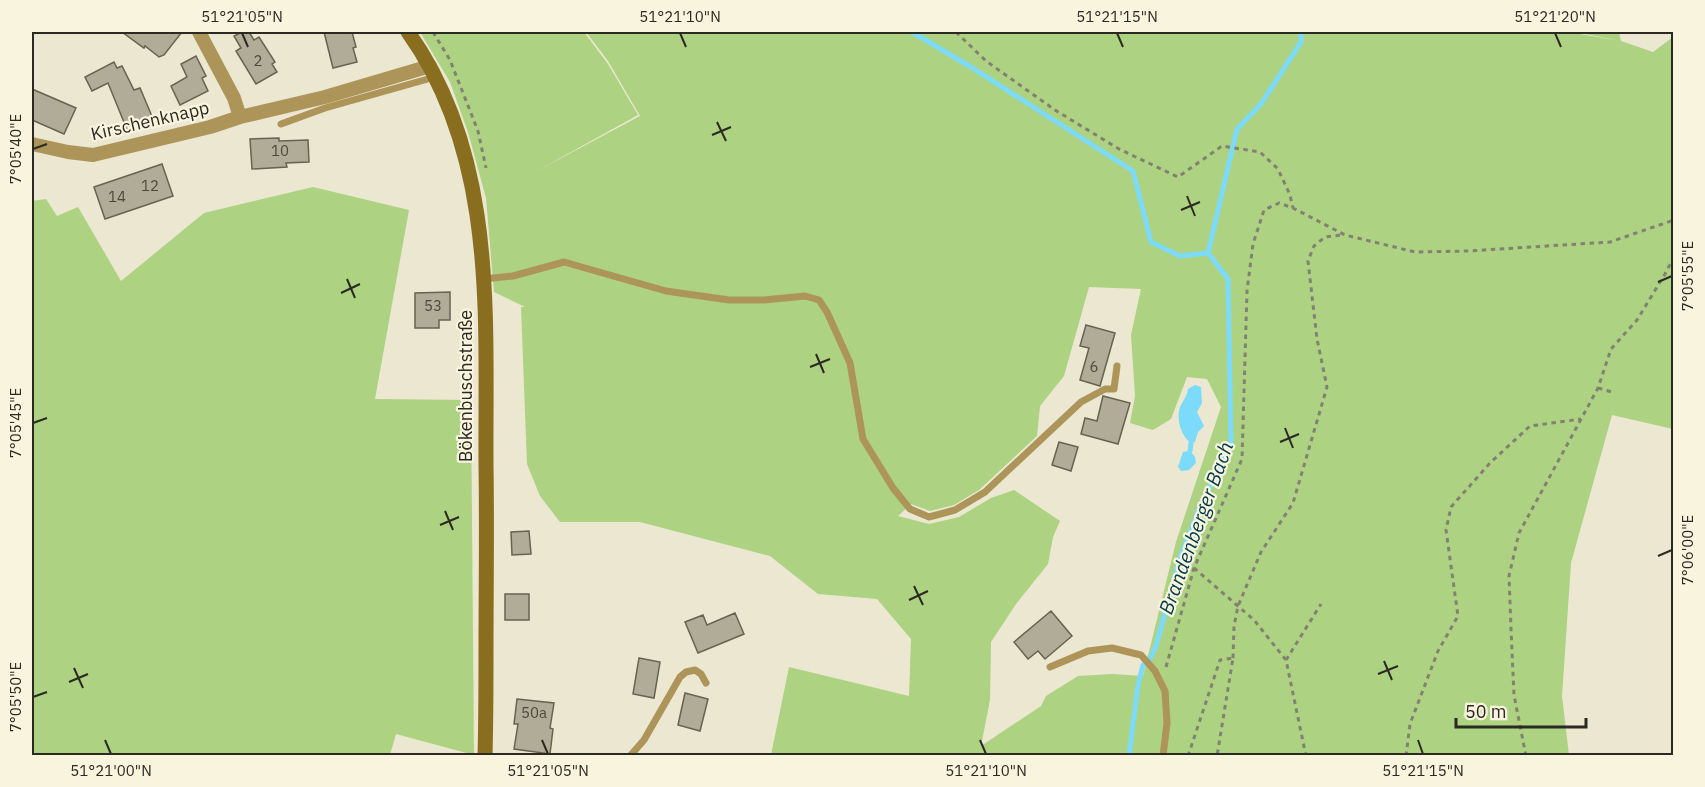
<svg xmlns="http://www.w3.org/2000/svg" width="1705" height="787" font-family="'IBM Plex Sans',sans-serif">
<rect width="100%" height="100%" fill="#ebe7d1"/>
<!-- green -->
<path fill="#add282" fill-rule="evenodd" d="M 420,32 L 584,32 L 608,64 L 638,115 L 535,172 L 640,116 L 608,61 L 586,32 L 1568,32 L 1621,41 L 1575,32 L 1619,32 L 1621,41 L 1653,52 L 1673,37 L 1673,429 L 1612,415 L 1571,563 L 1562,696 L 1569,755 L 771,755 L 789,667 L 909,696 L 911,639 L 877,599 L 818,594 L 770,556 L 640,522 L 560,522 L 540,496 L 527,464 L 521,307 L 525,307 L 494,292 L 486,198 L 468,132 L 450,82 ZM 1089,287 L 1141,289 L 1131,335 L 1135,396 L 1130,423 L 1153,430 L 1171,419 L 1187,377 L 1207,379 L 1221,407 L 1176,542 L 1143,676 L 1112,674 L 1078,676 L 1046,696 L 1041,706 L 981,746 L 990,700 L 991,642 L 1016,604 L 1048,564 L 1053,537 L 1060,521 L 1014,490 L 991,498 L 959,517 L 929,524 L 898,516 L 911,504 L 930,511 L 954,505 L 979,490 L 1037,436 L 1040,406 L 1064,376 Z
M 313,187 L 409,210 L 375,399 L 471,400 L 474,755 L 396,734 L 390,755 L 32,755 L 32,201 L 46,199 L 57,216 L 78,207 L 121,281 L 204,213 Z"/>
<!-- water -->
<path fill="#7cdafa" d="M 1195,385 L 1201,387 L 1202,403 L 1197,412 L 1204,426 L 1198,432 L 1195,442 L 1191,443 C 1181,436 1176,419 1180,407 C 1183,401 1187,396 1188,389 Z
M 1190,451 L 1195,457 L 1196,463 L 1189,470 L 1181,471 L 1178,467 L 1183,452 Z"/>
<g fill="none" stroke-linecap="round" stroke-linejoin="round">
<!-- stream -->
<path stroke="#7cdafa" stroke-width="5" d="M 912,32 L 971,67 L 1133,171 L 1151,242 L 1180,256 L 1208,253
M 1190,451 L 1191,443
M 1150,659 L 1156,646 L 1180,558 L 1200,506 L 1231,445 L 1228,279 L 1208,253 L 1237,129 L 1261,104 L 1301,42 L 1301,32
M 1129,756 L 1138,685 L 1143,665"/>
</g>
<!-- building -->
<path fill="#b0ac98" stroke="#666350" stroke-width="1.5" d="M 122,32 L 182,32 L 164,55 L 159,57 L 145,46 L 144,48 Z
M 242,32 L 249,32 L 254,40 L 259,37 L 275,62 L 272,64 L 277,72 L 256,84 L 236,51 L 241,48 L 234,36 Z
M 324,32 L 352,32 L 356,47 L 353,48 L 357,62 L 333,68 Z
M 196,56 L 206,76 L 202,78 L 208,91 L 180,105 L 171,86 L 187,77 L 181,64 Z
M 114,62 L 117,68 L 122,66 L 134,90 L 140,88 L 154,121 L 128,132 L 108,83 L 92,91 L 85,77 Z
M 32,89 L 76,108 L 64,134 L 32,120 Z
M 279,138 L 279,141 L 308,140 L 309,162 L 286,163 L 287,167 L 252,169 L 250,139 Z
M 162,164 L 173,196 L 105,219 L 94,187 Z
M 450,292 L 450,320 L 439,320 L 439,328 L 415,328 L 415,293 Z
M 1086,325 L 1115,333 L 1100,386 L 1080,380 L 1089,348 L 1080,346 Z
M 1103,396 L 1130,403 L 1118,444 L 1081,434 L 1085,418 L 1097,421 Z
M 1059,442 L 1078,447 L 1071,471 L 1052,465 Z
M 529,531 L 531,554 L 512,555 L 511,532 Z
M 505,594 L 529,594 L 529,620 L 505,620 Z
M 1051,611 L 1072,636 L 1045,659 L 1038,651 L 1028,659 L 1014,642 Z
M 735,613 L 744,634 L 698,653 L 685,622 L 703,615 L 707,625 Z
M 639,658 L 660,662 L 654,698 L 633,694 Z
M 685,693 L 708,699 L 700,731 L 678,725 Z
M 517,699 L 554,703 L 550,728 L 553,729 L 550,754 L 514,749 L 518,724 L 514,724 Z"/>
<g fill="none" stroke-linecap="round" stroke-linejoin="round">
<!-- path -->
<path stroke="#838172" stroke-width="3" stroke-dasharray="4.5 4.5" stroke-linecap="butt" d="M 433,32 L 450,60 L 478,131 L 486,168
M 956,32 L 986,61 L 1055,110 L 1119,149 L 1178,177 L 1222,146 L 1260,152 L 1278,169 L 1290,195 L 1293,208
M 1598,388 L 1615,393
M 1194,568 L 1254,620 L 1286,660 L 1306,756
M 1233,658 L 1234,626 L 1238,606 L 1261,552 L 1293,503 L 1327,387 L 1317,339 L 1308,261 L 1314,246 L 1325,237 L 1343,235
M 1286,660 L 1321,604
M 1166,667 L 1194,568 L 1242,459 L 1247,291 L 1253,244 L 1264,210 L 1279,203 L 1293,208 L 1345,235 L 1415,252 L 1468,251 L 1610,242 L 1674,220
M 1188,756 L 1220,660 L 1233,658 L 1217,756
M 1406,756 L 1410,724 L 1438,651 L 1458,616 L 1446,530 L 1451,507 L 1490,463 L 1530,426 L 1581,419
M 1526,756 L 1514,695 L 1511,629 L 1509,576 L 1519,533 L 1598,388 L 1611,349 L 1637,320 L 1665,274 L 1674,257"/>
<!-- service -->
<path stroke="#ad955a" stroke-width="7" d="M 281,124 L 325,108 L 435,77
M 483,279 L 513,276 L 564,262 L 666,291 L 729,300 L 764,300 L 805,296 L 819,300 L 827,312 L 850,363 L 863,439 L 893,488 L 910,509 L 929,517 L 955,510 L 985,492 L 1081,402 L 1105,389 L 1114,389 L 1117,366
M 1050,667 L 1088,651 L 1112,648 L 1141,655 L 1155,671 L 1165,691 L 1167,723 L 1163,756
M 630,756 L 644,740 L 680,677 L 686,672 L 695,670 L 701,674 L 706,683"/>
<!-- minor -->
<path stroke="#ad955a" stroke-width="14" d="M 199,32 L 234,98 L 240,117 L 325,97 L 430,66
M 32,144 L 68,152 L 93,155 L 210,127 L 240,117"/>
<!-- secondary -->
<path stroke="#8a6e1f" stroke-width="15" d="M 408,32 C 498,158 485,319 486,465 C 487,527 486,589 486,651 C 486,686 486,721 485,756"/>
</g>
<!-- ticks -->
<path fill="none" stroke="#2b2a22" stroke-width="2" d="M 242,33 L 248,47M 680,33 L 686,47M 1117,33 L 1123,47M 1555,33 L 1561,47M 717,122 L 726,141M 712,135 L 731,127M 33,149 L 47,144M 1187,196 L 1195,216M 1181,210 L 1200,202M 347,279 L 355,298M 1658,282 L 1672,276M 341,293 L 360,284M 816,354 L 824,373M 810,367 L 830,359M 33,423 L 47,418M 1285,428 L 1293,448M 1280,442 L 1299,434M 445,511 L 453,530M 440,525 L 459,517M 1658,556 L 1672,550M 914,586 L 923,605M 909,600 L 928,591M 1384,661 L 1392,680M 74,668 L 83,688M 1378,674 L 1398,666M 69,682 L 88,674M 33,697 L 47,692M 105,740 L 111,754M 542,740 L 548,754M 980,740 L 986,754M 1418,740 L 1423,754"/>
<g text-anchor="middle" stroke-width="4.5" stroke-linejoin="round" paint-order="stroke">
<!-- number labels -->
<g font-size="15" fill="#4c4a40">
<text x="258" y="66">2</text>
<text x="280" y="156">10</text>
<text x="150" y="191">12</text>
<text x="117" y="202">14</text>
<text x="433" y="311">53</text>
<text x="1094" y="372">6</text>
<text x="534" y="718">50a</text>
</g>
<!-- street labels -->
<g font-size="18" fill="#2b2a22" stroke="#f8f4de">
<text transform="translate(150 121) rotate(-13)" y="6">Kirschenknapp</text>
<text transform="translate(466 386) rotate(-90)" y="6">Bökenbuschstraße</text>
</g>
<!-- water labels -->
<g font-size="20" font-style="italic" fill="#003a4b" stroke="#f8f4de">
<text transform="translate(1196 528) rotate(-70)" y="7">Brandenberger Bach</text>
</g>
</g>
<!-- border -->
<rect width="1705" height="787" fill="none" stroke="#f8f4de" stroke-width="66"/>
<!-- scale -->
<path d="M1456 718v9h130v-9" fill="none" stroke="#2b2a22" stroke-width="3"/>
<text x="1465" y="718" font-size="18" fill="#2b2a22" stroke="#f8f4de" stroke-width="4.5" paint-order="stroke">50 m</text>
<rect x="33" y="33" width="1639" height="721" fill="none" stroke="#2b2a22" stroke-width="2"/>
<g font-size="15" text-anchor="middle" fill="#2b2a22">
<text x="242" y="22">51°21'05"N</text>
<text x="680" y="22">51°21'10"N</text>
<text x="1117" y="22">51°21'15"N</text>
<text x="1555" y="22">51°21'20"N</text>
<text transform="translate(16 149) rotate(-90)" y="5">7°05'40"E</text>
<text transform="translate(1688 276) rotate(-90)" y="5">7°05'55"E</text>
<text transform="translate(16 423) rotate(-90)" y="5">7°05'45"E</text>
<text transform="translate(1688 550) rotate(-90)" y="5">7°06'00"E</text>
<text transform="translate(16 697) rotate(-90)" y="5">7°05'50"E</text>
<text x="111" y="776">51°21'00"N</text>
<text x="548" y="776">51°21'05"N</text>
<text x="986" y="776">51°21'10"N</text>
<text x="1423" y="776">51°21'15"N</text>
</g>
</svg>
